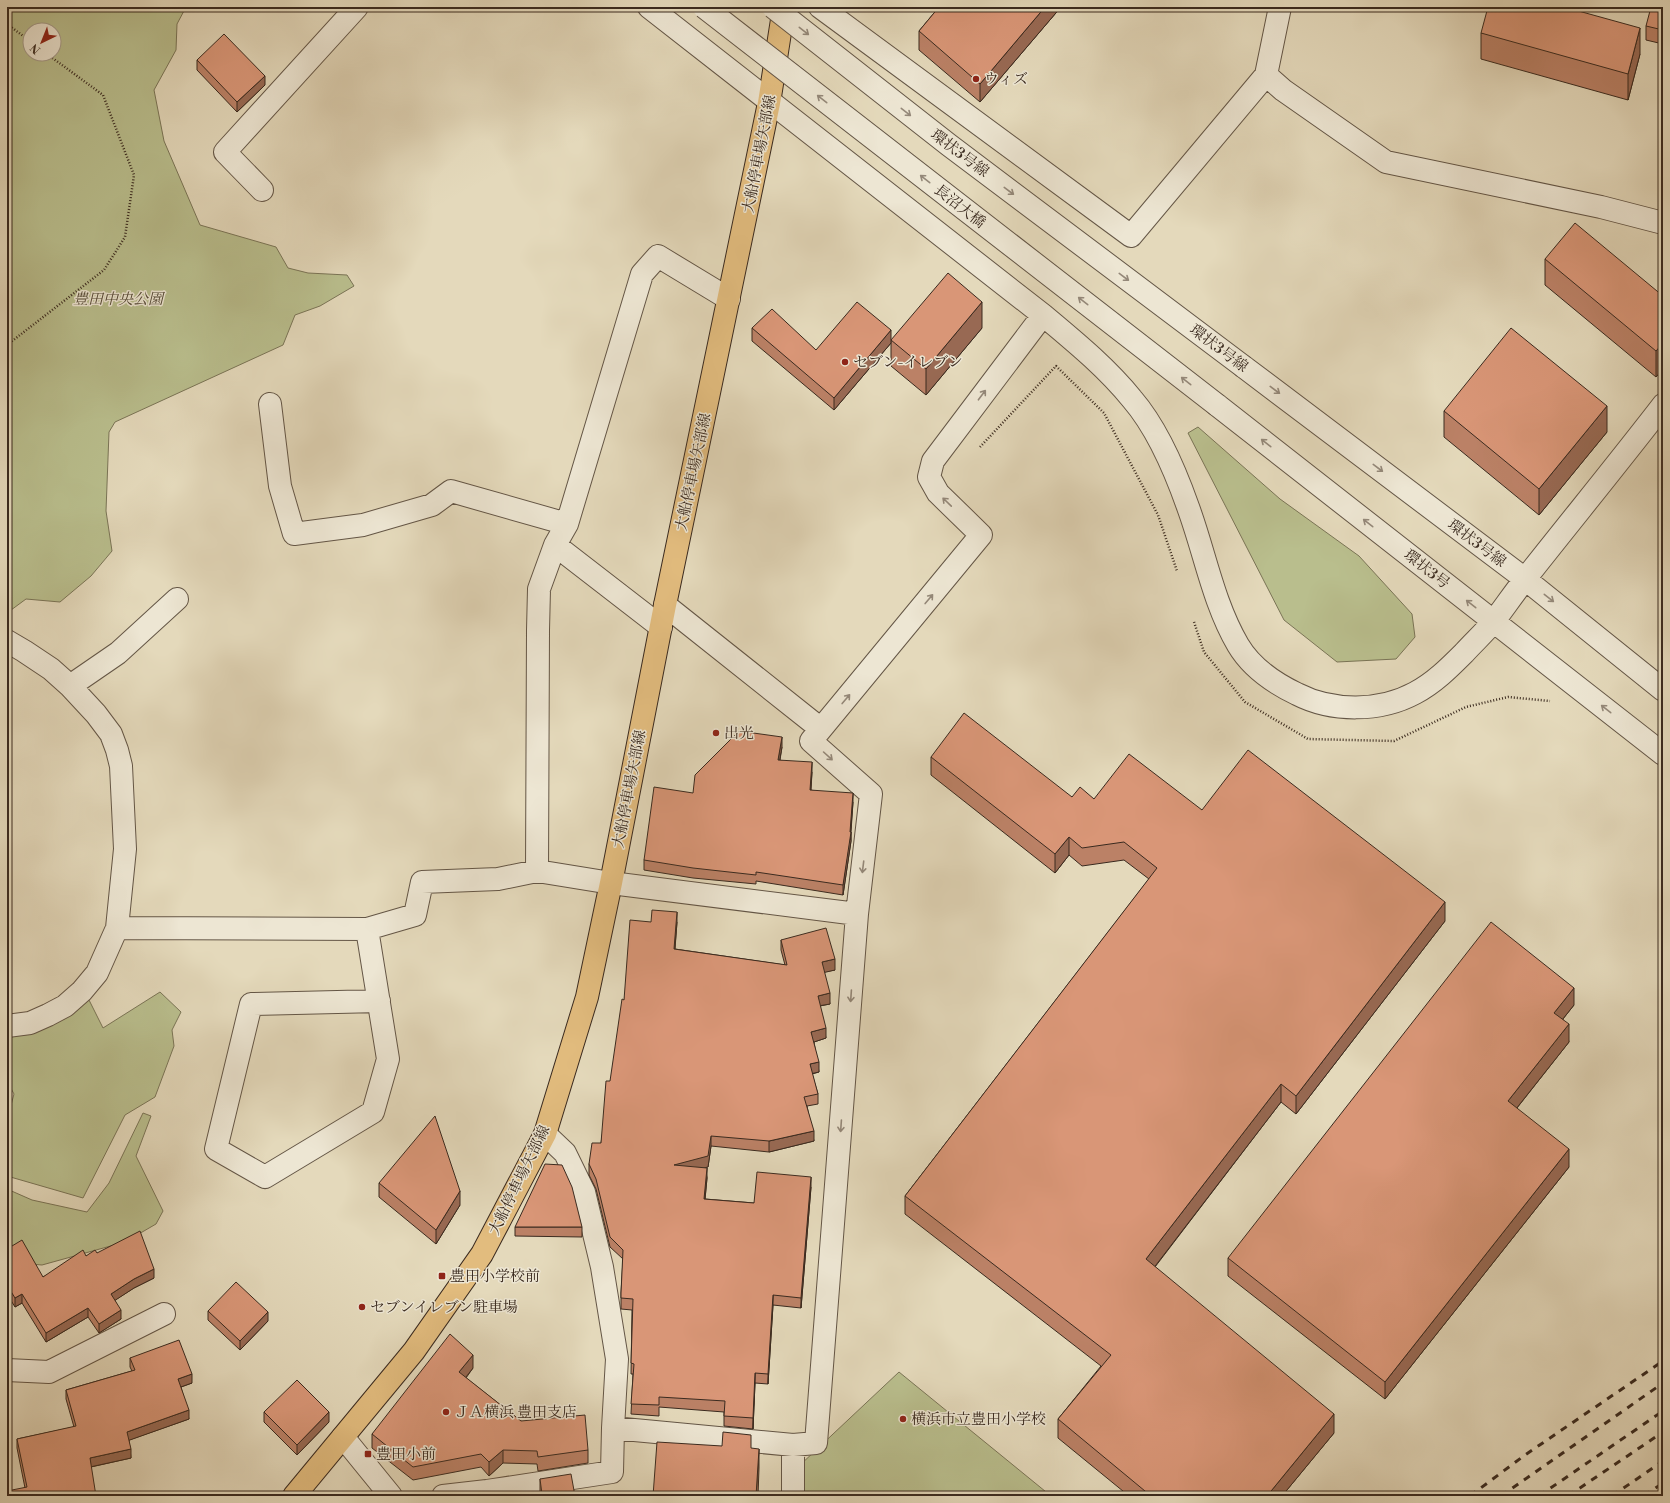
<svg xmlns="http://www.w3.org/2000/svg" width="1670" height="1503" font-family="'Libre Bodoni','Noto Serif JP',serif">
<rect width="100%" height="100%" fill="#e4d9bb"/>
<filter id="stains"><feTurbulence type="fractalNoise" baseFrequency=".005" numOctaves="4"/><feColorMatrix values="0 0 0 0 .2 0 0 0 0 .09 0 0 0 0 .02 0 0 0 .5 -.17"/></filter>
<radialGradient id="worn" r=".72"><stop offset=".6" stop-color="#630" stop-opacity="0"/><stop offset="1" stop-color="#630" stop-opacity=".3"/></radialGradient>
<!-- green -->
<path fill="#b9be8d" stroke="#7a7456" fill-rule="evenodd" d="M 7,7 L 186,7 L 177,24 L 176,50 L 154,90 L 164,141 L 200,225 L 276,247 L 288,268 L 308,273 L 347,275 L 354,286 L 320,306 L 295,315 L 283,345 L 115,422 L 109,432 L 106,511 L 112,551 L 91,576 L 60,602 L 26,599 L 7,613 ZM 30,30 L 54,30 L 54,54 L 30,54 Z
M 1198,427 L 1280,499 L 1359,556 L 1412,614 L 1415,637 L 1396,659 L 1337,662 L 1284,620 L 1188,433 Z
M 160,992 L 181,1012 L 172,1030 L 174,1046 L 155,1097 L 125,1115 L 83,1198 L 7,1176 L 7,1120 L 14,1094 L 7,1081 L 7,1035 L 19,1034 L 89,1000 L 103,1028 Z
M 143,1113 L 151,1116 L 136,1156 L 163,1211 L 156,1224 L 125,1242 L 42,1265 L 7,1262 L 7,1189 L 32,1200 L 87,1212 L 109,1183 Z
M 899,1372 L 1051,1496 L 798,1496 L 799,1466 Z"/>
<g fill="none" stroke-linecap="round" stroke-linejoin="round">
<!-- minor casing -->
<g stroke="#645646" stroke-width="24">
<path id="minor" d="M 649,7 L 1043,315 C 1074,341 1106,367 1132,399 C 1157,428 1175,470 1188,507 C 1205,553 1213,602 1238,645 C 1251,667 1274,683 1297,694 C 1332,712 1380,712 1415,693 C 1434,683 1449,668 1464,653 C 1474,642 1485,632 1494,621 C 1506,605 1517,589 1529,574 C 1574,517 1619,462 1663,405
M 820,7 L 1131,236 L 1266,75 L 1280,7
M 1266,75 L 1283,90 L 1386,162 L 1601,207 L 1663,223
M 262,190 L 225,152 L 357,7
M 729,299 L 658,256 L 642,274 L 567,524 L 555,545 L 539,589 L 538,630 L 537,871 L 611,883 L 857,914
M 1244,367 L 1525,579 L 1663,690
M 270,404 L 280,486 L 294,534 L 363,525 L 432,505 L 451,491 L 567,524
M 1217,405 L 1663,754
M 555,545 L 661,627
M 665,605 L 821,729
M 7,641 L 24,651 L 51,669 L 70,686 L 96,714 L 111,734 L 117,750 L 121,766 L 125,849 L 117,928 L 97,973 L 82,991 L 65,1006 L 48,1015 L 30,1023 L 7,1026
M 70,686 L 118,653 L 177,599
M 117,928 L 367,929 L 388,1059 L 373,1112 L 265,1177 L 216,1149 L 251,1004 L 379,1001
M 367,929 L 415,915 L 422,882 L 498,879 L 537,871
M 545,1134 L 565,1153 L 584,1192 L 602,1267 L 617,1359 L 613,1428 L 793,1445 L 816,1443 L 857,914 L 871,794 L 811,741 L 981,535 L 938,493 L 929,477 L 933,461 L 1043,315
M 7,1370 L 49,1372 L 164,1314
M 343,1437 L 391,1496
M 443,1496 L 487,1491 L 612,1472 L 613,1428
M 793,1496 L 793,1445"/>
</g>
<!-- major casing -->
<g stroke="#3a2a1f" stroke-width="24">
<path id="major" d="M 294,1496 L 414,1351 L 482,1254 L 545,1134 L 587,997 L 611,883 L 665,605 L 769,103 L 784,7"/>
</g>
<!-- path -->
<path stroke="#3a2a1f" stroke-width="2.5" stroke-dasharray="1 2" stroke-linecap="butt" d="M 7,24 L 30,41
M 7,345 L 104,270 L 125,237 L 134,175 L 103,95 L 47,54
M 980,447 L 1056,366 L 1104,413 L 1158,515 L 1177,571
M 1194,622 L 1204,652 L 1245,702 L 1308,739 L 1394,741 L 1466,707 L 1508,697 L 1550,701"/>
<!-- minor -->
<use href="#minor" stroke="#ede6d3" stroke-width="22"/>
<!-- major -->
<use href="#major" stroke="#e2bc7e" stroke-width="22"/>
<!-- rail -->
<path stroke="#3a2a1f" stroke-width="3" stroke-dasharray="7 7" stroke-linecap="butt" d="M 1470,1496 L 1525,1455 L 1663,1361
M 1501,1496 L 1663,1383
M 1539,1496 L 1663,1411
M 1568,1496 L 1663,1432
M 1612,1496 L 1663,1461
M 1644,1496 L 1663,1483"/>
<!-- minor-bridge casing -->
<g stroke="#645646" stroke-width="24" stroke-linecap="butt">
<path id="minor-bridge" d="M 704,7 L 1217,405
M 773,7 L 949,145 L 1244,367"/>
</g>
<!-- minor-bridge -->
<use href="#minor-bridge" stroke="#ede6d3" stroke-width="22"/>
</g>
<!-- wall -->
<path fill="#bb8166" stroke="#3a2a1f" d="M 939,7 L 1061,7 L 980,102 L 919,50 L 919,31 Z
M 1663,7 L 1663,44 L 1646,40 L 1646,26 Z
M 1481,33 L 1640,54 L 1628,100 L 1481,59 Z
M 197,60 L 265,85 L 237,112 L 197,70 Z
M 1545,259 L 1663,296 L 1663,369 L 1656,377 L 1545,285 Z
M 752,328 L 816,350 L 891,343 L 834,410 L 752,341 Z
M 982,328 L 926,395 L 891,366 L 891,340 Z
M 1444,411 L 1607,432 L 1539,515 L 1444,437 Z
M 782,747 L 780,760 L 812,772 L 811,790 L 853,802 L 851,832 L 851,841 L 843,895 L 756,881 L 756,884 L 693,878 L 644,870 L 644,860 L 693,793 Z
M 931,757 L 1072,797 L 1202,810 L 1445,921 L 1296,1114 L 1281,1102 L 1155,1267 L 1334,1433 L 1282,1496 L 1129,1496 L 1058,1438 L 1058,1419 L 1101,1366 L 905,1214 L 905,1196 L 1149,879 L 1124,860 L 1082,866 L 1069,855 L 1055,873 L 931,775 Z
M 651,922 L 677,922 L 675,949 L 785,965 L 781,950 L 781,940 L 835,970 L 824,972 L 830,1004 L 820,1006 L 826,1038 L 814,1042 L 819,1072 L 812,1074 L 818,1094 L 818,1104 L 807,1106 L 814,1141 L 769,1152 L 711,1146 L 708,1167 L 705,1167 L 707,1178 L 705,1199 L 754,1203 L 811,1187 L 801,1308 L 773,1305 L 768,1384 L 755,1383 L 753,1429 L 724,1426 L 724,1412 L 659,1407 L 659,1416 L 631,1414 L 633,1374 L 631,1374 L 632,1310 L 621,1309 L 621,1293 L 623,1259 L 610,1247 L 596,1189 L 589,1175 L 589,1164 L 601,1143 L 624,1000 Z
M 1574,1005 L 1563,1019 L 1569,1042 L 1517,1108 L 1569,1167 L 1385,1399 L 1228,1276 L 1228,1258 Z
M 379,1183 L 460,1205 L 436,1244 L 379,1197 Z
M 515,1227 L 582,1227 L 582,1237 L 515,1236 Z
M 7,1249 L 43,1277 L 86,1256 L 97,1253 L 154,1278 L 134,1288 L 115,1300 L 121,1319 L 99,1333 L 88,1317 L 46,1342 L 22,1303 L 15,1307 L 7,1294 Z
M 208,1311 L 268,1321 L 240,1350 L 208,1320 Z
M 130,1358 L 192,1383 L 181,1387 L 189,1419 L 129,1440 L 131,1458 L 91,1467 L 25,1488 L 17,1448 L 17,1439 L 74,1427 L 66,1399 L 66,1390 L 132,1371 L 130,1367 Z
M 473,1368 L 466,1378 L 521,1421 L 588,1450 L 588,1463 L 538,1471 L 537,1464 L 503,1463 L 489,1476 L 481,1467 L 413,1480 L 372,1448 L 372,1434 Z
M 264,1412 L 329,1422 L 297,1455 L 264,1422 Z
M 540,1479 L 575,1496 L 540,1494 Z"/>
<!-- shaded-wall -->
<path fill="#986953" stroke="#3a2a1f" d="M 1045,7 L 1061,7 L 980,102 L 980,84 Z
M 1640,28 L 1640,54 L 1628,100 L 1628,74 Z
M 265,76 L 265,85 L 237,112 L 237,102 Z
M 982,302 L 982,328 L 926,395 L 926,369 Z
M 891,330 L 891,343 L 834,410 L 834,398 Z
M 1663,343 L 1663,369 L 1656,377 L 1656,351 Z
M 1607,406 L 1607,432 L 1539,515 L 1539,489 Z
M 782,737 L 782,747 L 778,769 L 778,760 Z
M 812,762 L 812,772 L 810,799 L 810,790 Z
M 853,793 L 853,802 L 850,840 L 851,832 L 851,841 L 843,895 L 843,885 L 850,832 Z
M 1069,837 L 1069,855 L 1055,873 L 1055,854 Z
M 1445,902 L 1445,921 L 1296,1114 L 1296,1096 Z
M 677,912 L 677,922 L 674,959 L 674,949 Z
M 835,959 L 835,970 L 822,973 L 822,962 Z
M 1574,988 L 1574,1005 L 1554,1030 L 1554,1013 Z
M 830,993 L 830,1004 L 818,1006 L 818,996 Z
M 1569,1024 L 1569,1042 L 1508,1119 L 1508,1101 Z
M 826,1028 L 826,1038 L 811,1043 L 811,1032 Z
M 819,1062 L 819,1072 L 810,1074 L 810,1064 Z
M 1281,1084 L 1281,1102 L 1146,1278 L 1146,1259 Z
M 814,1131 L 814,1141 L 769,1152 L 769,1141 Z
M 711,1136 L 711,1146 L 708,1167 L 674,1175 L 674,1165 Z
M 1569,1149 L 1569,1167 L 1385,1399 L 1385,1382 Z
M 707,1168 L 707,1178 L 704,1210 L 704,1199 Z
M 811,1177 L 811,1187 L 801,1308 L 801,1298 Z
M 460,1191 L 460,1205 L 436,1244 L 436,1230 Z
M 154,1269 L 154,1278 L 134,1288 L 111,1303 L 111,1294 L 134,1279 Z
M 22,1294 L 22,1303 L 15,1307 L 15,1298 Z
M 773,1295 L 773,1305 L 768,1384 L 768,1374 Z
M 88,1308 L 88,1317 L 46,1342 L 46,1333 Z
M 121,1310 L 121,1319 L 99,1333 L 99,1324 Z
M 268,1312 L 268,1321 L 240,1350 L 240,1341 Z
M 473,1355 L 473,1368 L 459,1386 L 459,1372 Z
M 755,1373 L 755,1383 L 753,1429 L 753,1418 Z
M 192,1374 L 192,1383 L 178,1388 L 178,1379 Z
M 189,1410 L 189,1419 L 127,1441 L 127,1432 Z
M 329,1412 L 329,1422 L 297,1455 L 297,1445 Z
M 1334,1414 L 1334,1433 L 1282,1496 L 1267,1496 Z
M 131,1449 L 131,1458 L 90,1467 L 90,1458 Z
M 759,1449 L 759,1468 L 758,1496 L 756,1496 Z
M 503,1450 L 503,1463 L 489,1476 L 489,1462 Z"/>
<!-- building -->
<path fill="#d99677" stroke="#3a2a1f" d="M 939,7 L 1045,7 L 980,84 L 919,31 Z
M 1488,7 L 1564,7 L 1640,28 L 1628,74 L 1481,33 Z
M 1651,7 L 1663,7 L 1663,30 L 1646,26 Z
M 224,34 L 265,76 L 237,102 L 197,60 Z
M 1575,223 L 1663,296 L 1663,343 L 1656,351 L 1545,259 Z
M 948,273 L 982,302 L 926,369 L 891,340 Z
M 857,302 L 891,330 L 834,398 L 752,328 L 772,309 L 816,350 Z
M 1511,328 L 1607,406 L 1539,489 L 1444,411 Z
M 964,713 L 1072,797 L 1080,787 L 1094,799 L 1129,754 L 1202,810 L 1248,750 L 1445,902 L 1296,1096 L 1281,1084 L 1146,1259 L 1334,1414 L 1267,1496 L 1151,1496 L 1058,1419 L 1111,1355 L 905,1196 L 1157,868 L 1124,842 L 1082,848 L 1069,837 L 1055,854 L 931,757 Z
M 739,731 L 782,737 L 778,760 L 812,762 L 810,790 L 853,793 L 850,832 L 851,832 L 843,885 L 756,872 L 756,875 L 693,868 L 644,860 L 654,787 L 693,793 L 695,775 Z
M 652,910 L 677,912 L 674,949 L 787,965 L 781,940 L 826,928 L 835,959 L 822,962 L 830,993 L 818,996 L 826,1028 L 811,1032 L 819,1062 L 810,1064 L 818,1094 L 804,1097 L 814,1131 L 769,1141 L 711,1136 L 708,1156 L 674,1165 L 707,1168 L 704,1199 L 754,1203 L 757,1172 L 811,1177 L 801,1298 L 773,1295 L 768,1374 L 755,1373 L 753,1418 L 724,1416 L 725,1401 L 659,1397 L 659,1405 L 631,1404 L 634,1364 L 631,1363 L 633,1299 L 621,1298 L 621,1293 L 623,1250 L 610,1237 L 596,1179 L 589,1164 L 592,1143 L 601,1143 L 606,1081 L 610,1081 L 622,999 L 624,1000 L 630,920 L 651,922 Z
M 1491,922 L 1574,988 L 1554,1013 L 1569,1024 L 1508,1101 L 1569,1149 L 1385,1382 L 1228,1258 Z
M 435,1116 L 460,1191 L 436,1230 L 379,1183 Z
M 545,1164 L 562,1165 L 572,1187 L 582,1227 L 515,1227 Z
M 140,1231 L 154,1269 L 134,1279 L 111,1294 L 121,1310 L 99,1324 L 88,1308 L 46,1333 L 22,1294 L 15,1298 L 7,1285 L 7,1249 L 22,1240 L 43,1277 L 83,1250 L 86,1256 L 95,1250 L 97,1253 Z
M 236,1282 L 268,1312 L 240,1341 L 208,1311 Z
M 450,1334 L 473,1355 L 459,1372 L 521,1421 L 585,1415 L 588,1450 L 538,1457 L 537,1451 L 503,1450 L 489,1462 L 481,1454 L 413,1467 L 372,1434 Z
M 179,1340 L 192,1374 L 178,1379 L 189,1410 L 127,1432 L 131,1449 L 90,1458 L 96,1496 L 7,1496 L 7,1491 L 27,1487 L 17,1439 L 76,1426 L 66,1390 L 135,1370 L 130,1358 Z
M 297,1380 L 329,1412 L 297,1445 L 264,1412 Z
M 723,1432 L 751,1435 L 751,1448 L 759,1449 L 756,1496 L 653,1496 L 657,1442 L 722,1446 Z
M 571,1474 L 575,1496 L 530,1496 L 542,1494 L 540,1479 Z"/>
<!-- one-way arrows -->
<defs><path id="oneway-shaft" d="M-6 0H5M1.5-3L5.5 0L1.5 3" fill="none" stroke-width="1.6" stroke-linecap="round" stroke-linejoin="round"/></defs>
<g stroke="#948879">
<use href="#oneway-shaft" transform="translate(804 31) rotate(38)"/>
<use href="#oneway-shaft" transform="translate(822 99) rotate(-142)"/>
<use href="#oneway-shaft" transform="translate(906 112) rotate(38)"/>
<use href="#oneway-shaft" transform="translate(925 179) rotate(-142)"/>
<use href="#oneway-shaft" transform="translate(1009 191) rotate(37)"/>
<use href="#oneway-shaft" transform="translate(1124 277) rotate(37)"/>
<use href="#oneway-shaft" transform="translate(1083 301) rotate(-142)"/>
<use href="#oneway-shaft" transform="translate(1186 381) rotate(-142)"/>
<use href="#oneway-shaft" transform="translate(1275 390) rotate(37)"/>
<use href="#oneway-shaft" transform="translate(982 395) rotate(-53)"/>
<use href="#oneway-shaft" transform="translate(1266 443) rotate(-142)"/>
<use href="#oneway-shaft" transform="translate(1378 468) rotate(37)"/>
<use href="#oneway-shaft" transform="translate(947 502) rotate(-136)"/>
<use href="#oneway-shaft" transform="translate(1368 523) rotate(-142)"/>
<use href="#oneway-shaft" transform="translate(1549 598) rotate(38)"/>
<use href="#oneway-shaft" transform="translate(929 599) rotate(-50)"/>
<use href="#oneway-shaft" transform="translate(1471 604) rotate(-142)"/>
<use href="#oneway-shaft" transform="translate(846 699) rotate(-50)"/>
<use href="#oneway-shaft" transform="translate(1606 709) rotate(-142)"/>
<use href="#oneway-shaft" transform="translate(828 756) rotate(42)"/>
<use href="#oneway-shaft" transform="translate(863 867) rotate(97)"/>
<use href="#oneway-shaft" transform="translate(851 996) rotate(94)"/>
<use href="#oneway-shaft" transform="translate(841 1126) rotate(94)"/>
</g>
<!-- markers -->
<g fill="#8f2418" stroke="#ede6d3" stroke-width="1.5">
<circle cx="976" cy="79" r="4"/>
<circle cx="845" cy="362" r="4"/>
<circle cx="716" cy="733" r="4"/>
<rect x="438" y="1272" width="8" height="8" rx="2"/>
<circle cx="362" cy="1307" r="4"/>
<circle cx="446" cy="1412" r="4"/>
<circle cx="903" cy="1419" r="4"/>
<rect x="364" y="1450" width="8" height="8" rx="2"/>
</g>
<g text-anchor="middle" stroke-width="3" stroke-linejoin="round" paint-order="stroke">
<!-- poi labels -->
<g font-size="15" fill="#3a2a1f" stroke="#ede6d3" text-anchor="start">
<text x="984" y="84">ウィズ</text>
<text x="853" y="367">セブン-イレブン</text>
<text x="724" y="738">出光</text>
<text x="450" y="1281">豊田小学校前</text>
<text x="370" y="1312">セブンイレブン駐車場</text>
<text x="454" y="1417">ＪＡ横浜 豊田支店</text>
<text x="911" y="1424">横浜市立豊田小学校</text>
<text x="376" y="1459">豊田小前</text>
</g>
<!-- street labels -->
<g font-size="15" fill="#3a2a1f" stroke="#ede6d3">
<text transform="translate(960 153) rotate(37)" y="5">環状3号線</text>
<text transform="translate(759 154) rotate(-79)" y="5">大船停車場矢部線</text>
<text transform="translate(960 206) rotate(38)" y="5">長沼大橋</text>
<text transform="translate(1219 348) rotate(37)" y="5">環状3号線</text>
<text transform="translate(693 472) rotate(-78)" y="5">大船停車場矢部線</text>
<text transform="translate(1477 543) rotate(37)" y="5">環状3号線</text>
<text transform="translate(1427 569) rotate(38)" y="5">環状3号</text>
<text transform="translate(629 789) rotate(-79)" y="5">大船停車場矢部線</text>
<text transform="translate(519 1180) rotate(-64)" y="5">大船停車場矢部線</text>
</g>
<!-- park labels -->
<g font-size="15" font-style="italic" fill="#534835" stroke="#ede6d3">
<text x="118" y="304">豊田中央公園</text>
</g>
</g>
<!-- margin -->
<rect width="1670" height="1503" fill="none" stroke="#e4d9bb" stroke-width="24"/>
<rect x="8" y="8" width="1654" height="1487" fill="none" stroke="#3a2a1f" stroke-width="2"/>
<rect x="12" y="12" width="1646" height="1479" fill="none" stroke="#3a2a1f"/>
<!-- north arrow -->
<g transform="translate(42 42) rotate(223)"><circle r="19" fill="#ede6d3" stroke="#a59b8b"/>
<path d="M0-3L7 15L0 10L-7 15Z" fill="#8f2418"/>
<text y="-6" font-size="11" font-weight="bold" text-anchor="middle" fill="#3a2a1f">N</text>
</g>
<rect width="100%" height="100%" filter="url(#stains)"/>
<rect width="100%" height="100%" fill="url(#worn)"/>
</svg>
